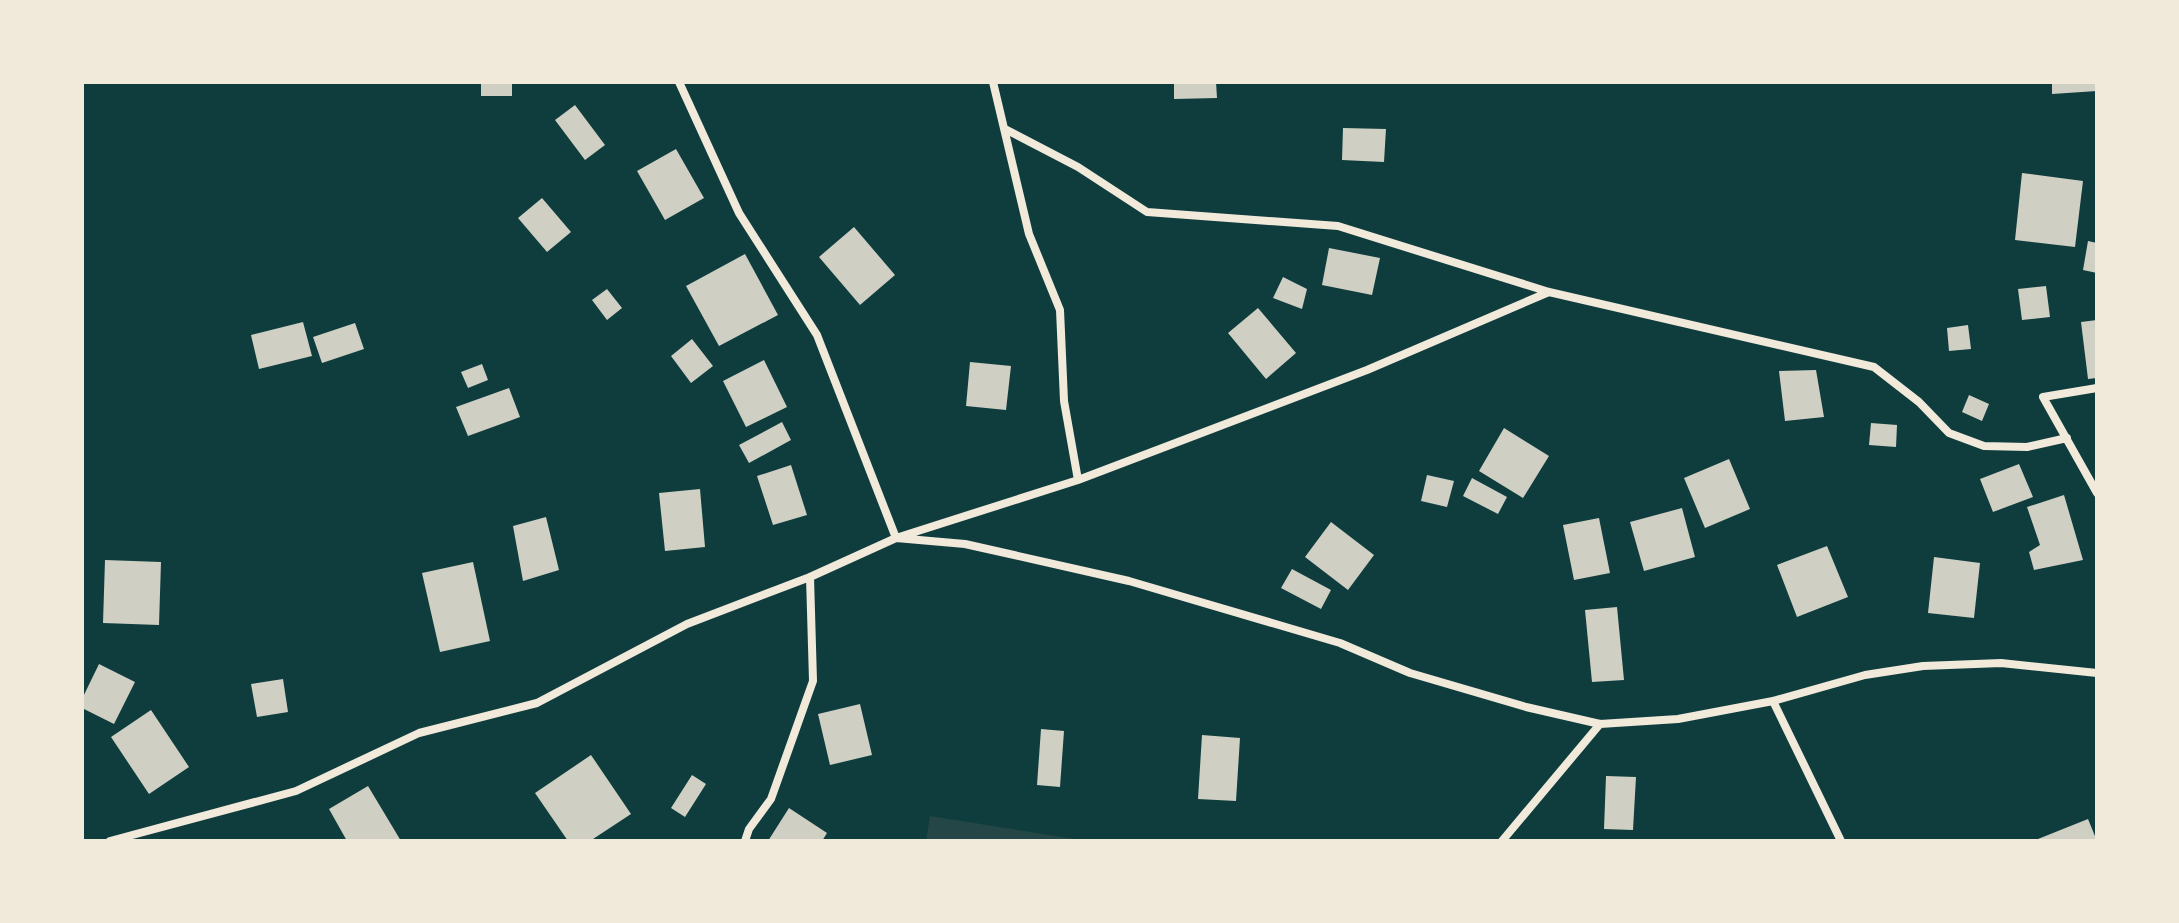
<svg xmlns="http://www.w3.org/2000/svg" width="2179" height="923" font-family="'Space Grotesk',sans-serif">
<rect width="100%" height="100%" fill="#0f3d3e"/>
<!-- green -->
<path fill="#244646" d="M 930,816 L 1087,841 L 926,841 Z"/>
<!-- building -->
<path fill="#cfcfc3" d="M 481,82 L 512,82 L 512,96 L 481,96 Z
M 1174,82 L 1216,82 L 1217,98 L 1174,99 Z
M 2052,82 L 2097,82 L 2097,91 L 2052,94 Z
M 575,105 L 605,145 L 585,160 L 555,120 Z
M 1343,128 L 1386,129 L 1384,162 L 1342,160 Z
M 676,149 L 704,198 L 665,220 L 637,171 Z
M 2022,173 L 2083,181 L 2075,247 L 2015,240 Z
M 542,198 L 571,232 L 547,252 L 518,218 Z
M 854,227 L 895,275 L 860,305 L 819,257 Z
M 2088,241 L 2097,243 L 2097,273 L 2083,270 Z
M 1329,248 L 1380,258 L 1372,295 L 1322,285 Z
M 745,254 L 778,315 L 719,346 L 686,286 Z
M 1283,277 L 1307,289 L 1302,309 L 1273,298 Z
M 2046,286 L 2050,317 L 2022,320 L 2018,289 Z
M 607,289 L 622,308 L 607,320 L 592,300 Z
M 1258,308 L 1296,353 L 1266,379 L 1228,333 Z
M 2097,320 L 2097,378 L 2088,379 L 2081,322 Z
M 303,322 L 312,356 L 259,369 L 251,335 Z
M 355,323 L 364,349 L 322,363 L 313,337 Z
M 1968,325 L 1971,349 L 1949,351 L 1947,328 Z
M 692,339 L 713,366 L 691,383 L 671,356 Z
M 764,360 L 787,407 L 746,427 L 723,381 Z
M 970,362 L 1011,366 L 1006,410 L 966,406 Z
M 482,364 L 488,380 L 468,388 L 461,372 Z
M 1816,370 L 1824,417 L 1785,421 L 1779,371 Z
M 509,388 L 520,417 L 468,436 L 456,407 Z
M 1969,395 L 1989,404 L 1982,421 L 1962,412 Z
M 782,422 L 791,440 L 749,463 L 739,445 Z
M 1871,423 L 1897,425 L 1896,447 L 1869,445 Z
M 1504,428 L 1549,456 L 1523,498 L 1479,471 Z
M 1729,459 L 1750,509 L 1705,528 L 1684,478 Z
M 2019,464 L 2033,497 L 1993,512 L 1980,479 Z
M 791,465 L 807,515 L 773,525 L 757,476 Z
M 1427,475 L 1454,481 L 1447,507 L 1421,501 Z
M 1472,478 L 1507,497 L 1498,514 L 1463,496 Z
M 700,489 L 705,547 L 665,551 L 659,493 Z
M 2064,495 L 2083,560 L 2034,570 L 2029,552 L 2040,545 L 2027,507 Z
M 1682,508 L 1695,557 L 1644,571 L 1630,522 Z
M 546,517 L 559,570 L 523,581 L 513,526 Z
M 1599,518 L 1610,573 L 1574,580 L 1563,525 Z
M 1331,522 L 1374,555 L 1348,590 L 1305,557 Z
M 1827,546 L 1848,597 L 1797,617 L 1777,565 Z
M 1934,557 L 1980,563 L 1974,618 L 1928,613 Z
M 105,560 L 161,562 L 159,625 L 103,623 Z
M 473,562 L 490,641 L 440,652 L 422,573 Z
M 1292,569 L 1331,590 L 1321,609 L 1281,588 Z
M 1617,607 L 1624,680 L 1592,682 L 1585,610 Z
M 99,664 L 135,682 L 114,724 L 82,708 L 82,699 Z
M 283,679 L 288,712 L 257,717 L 251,684 Z
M 860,704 L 872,755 L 830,765 L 818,714 Z
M 151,710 L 189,767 L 149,794 L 111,737 Z
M 1041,729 L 1064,731 L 1060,787 L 1037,785 Z
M 1202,735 L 1240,738 L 1236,801 L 1198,799 Z
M 591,755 L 631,814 L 590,841 L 568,841 L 535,793 Z
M 692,775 L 706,784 L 685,817 L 671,808 Z
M 1606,776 L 1636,777 L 1633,830 L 1604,829 Z
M 368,786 L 401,841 L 347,841 L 329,809 Z
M 789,808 L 827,833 L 822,841 L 768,841 Z
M 2088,819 L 2097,841 L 2033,841 Z"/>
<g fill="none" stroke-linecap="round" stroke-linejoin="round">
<!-- minor -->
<path stroke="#f1e9da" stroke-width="8" d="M 679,82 L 739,213 L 817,335 L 896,538 L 965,544 L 1129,581 L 1340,643 L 1410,673 L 1526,707 L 1600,724 L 1678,719 L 1773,701 L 1865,675 L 1923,666 L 2001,663 L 2097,673
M 993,82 L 1029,234 L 1060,310 L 1064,401 L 1078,480
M 1005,129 L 1078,167 L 1147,212 L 1338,226 L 1549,292 L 1874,367 L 1919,402 L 1949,433 L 1984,446 L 2027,447 L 2067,438
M 2097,388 L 2043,397 L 2097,493
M 1773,701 L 1841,841
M 110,841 L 296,791 L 419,733 L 537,703 L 687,624 L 810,577 L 896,538 L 1078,480 L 1367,370 L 1549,292
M 745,841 L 749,829 L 771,799 L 813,681 L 810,577
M 1502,841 L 1600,724"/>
</g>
<!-- border -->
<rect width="2179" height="923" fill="none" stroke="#f1e9da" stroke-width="168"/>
</svg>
